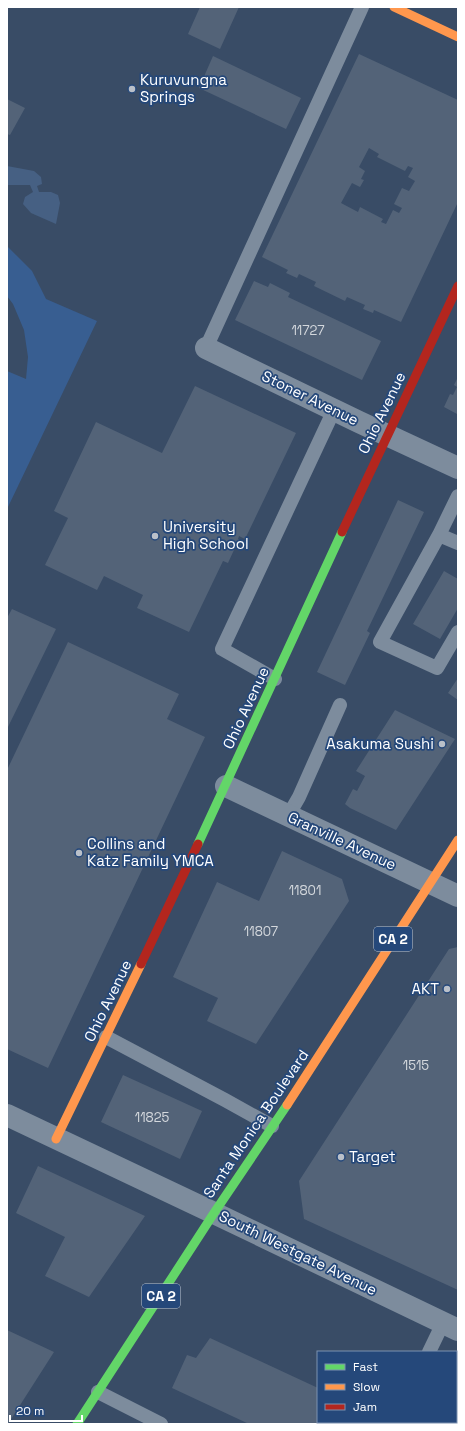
<svg xmlns="http://www.w3.org/2000/svg" width="465" height="1431" font-family="'Space Grotesk',sans-serif">
<rect width="100%" height="100%" fill="#394c66"/>
<!-- green -->
<path fill="#385e91" d="M 7,246 L 32,271 L 46,299 L 97,321 L 7,509 L 7,371 L 26,379 L 28,357 L 24,330 L 13,304 L 7,296 Z"/>
<!-- water -->
<path fill="#466083" d="M 7,166 L 34,171 L 41,177 L 42,184 L 37,186 L 39,192 L 51,192 L 58,195 L 60,203 L 56,224 L 31,213 L 23,204 L 25,197 L 33,192 L 30,185 L 7,185 Z"/>
<!-- building -->
<path fill="#536378" fill-rule="evenodd" d="M 200,7 L 239,7 L 220,49 L 188,34 Z
M 359,54 L 458,100 L 458,202 L 401,322 L 374,310 L 373,313 L 363,309 L 365,305 L 347,297 L 345,301 L 314,286 L 316,282 L 299,274 L 297,278 L 286,273 L 288,270 L 262,257 ZM 369,148 L 379,154 L 377,157 L 405,171 L 408,166 L 413,168 L 408,177 L 415,181 L 409,191 L 402,188 L 394,204 L 402,208 L 399,213 L 393,210 L 386,224 L 381,222 L 383,219 L 360,207 L 358,212 L 341,203 L 352,183 L 360,187 L 364,180 L 361,179 L 365,171 L 359,167 Z
M 213,56 L 301,98 L 286,129 L 199,88 Z
M 7,99 L 25,108 L 10,135 L 7,134 Z
M 254,281 L 268,287 L 270,283 L 290,293 L 288,297 L 381,341 L 362,380 L 235,320 Z
M 458,377 L 458,412 L 457,414 L 444,407 L 450,394 L 453,395 L 457,387 L 454,385 Z
M 195,386 L 296,433 L 245,539 L 239,536 L 238,539 L 239,539 L 228,563 L 223,561 L 189,632 L 137,608 L 143,595 L 104,576 L 97,590 L 45,565 L 68,518 L 54,511 L 96,422 L 162,453 Z
M 398,500 L 424,512 L 367,631 L 370,633 L 345,685 L 317,672 Z
M 444,571 L 458,579 L 458,608 L 440,639 L 413,624 Z
M 12,609 L 56,629 L 7,729 L 7,618 Z
M 68,642 L 179,694 L 167,719 L 205,737 L 48,1068 L 7,1049 L 7,770 Z
M 458,678 L 458,700 L 448,693 Z
M 395,710 L 455,739 L 396,830 L 350,808 L 345,804 L 353,789 L 357,791 L 365,776 L 356,771 Z
M 282,851 L 342,879 L 349,901 L 256,1044 L 207,1021 L 218,998 L 173,977 L 217,882 L 259,901 Z
M 458,947 L 458,1290 L 304,1219 L 299,1181 L 449,949 Z
M 123,1075 L 202,1111 L 180,1159 L 101,1122 Z
M 38,1166 L 145,1216 L 89,1297 L 45,1276 L 65,1237 L 16,1213 Z
M 7,1330 L 54,1352 L 8,1424 L 7,1424 Z
M 210,1338 L 318,1388 L 318,1422 L 379,1422 L 379,1424 L 249,1424 L 172,1388 L 187,1355 L 196,1358 Z
M 456,1383 L 458,1384 L 458,1424 L 411,1424 L 412,1422 L 456,1422 Z"/>
<g fill="none" stroke-linecap="round" stroke-linejoin="round">
<!-- lane -->
<path stroke="#7d8c9d" stroke-width="14" d="M 206,348 L 362,7
M 439,535 L 458,496
M 458,543 L 439,535 L 380,642 L 437,668 L 458,632
M 275,679 L 222,649 L 334,410
M 288,816 L 299,797 L 340,705
M 106,1037 L 225,1100 L 272,1126
M 429,1352 L 443,1323
M 98,1392 L 161,1424
M 394,1424 L 395,1422"/>
<!-- street -->
<path stroke="#7d8c9d" stroke-width="22" d="M 206,348 L 359,422 L 458,468
M 226,786 L 458,896
M 7,1115 L 214,1213 L 458,1330"/>
<!-- fast -->
<path stroke="#63d668" stroke-width="9" d="M 198,844 L 342,532
M 77,1424 L 214,1213 L 287,1105"/>
<!-- slow -->
<path stroke="#ff974d" stroke-width="9" d="M 394,7 L 458,37
M 287,1105 L 458,840
M 56,1139 L 141,964"/>
<!-- jam -->
<path stroke="#b3261e" stroke-width="9" d="M 342,532 L 458,286
M 141,964 L 198,844"/>
</g>
<!-- markers -->
<g fill="#bac0c9" stroke="#25487a" stroke-width="1.5">
<circle cx="132" cy="89" r="4"/>
<circle cx="155" cy="536" r="4"/>
<circle cx="442" cy="744" r="4"/>
<circle cx="79" cy="853" r="4"/>
<circle cx="447" cy="989" r="4"/>
<circle cx="341" cy="1157" r="4"/>
</g>
<g text-anchor="middle" stroke-width="3.5" stroke-linejoin="round" paint-order="stroke">
<!-- number labels -->
<g font-size="13" fill="#d4d8dd">
<text x="308" y="335">11727</text>
<text x="305" y="895">11801</text>
<text x="261" y="936">11807</text>
<text x="416" y="1070">1515</text>
<text x="152" y="1122">11825</text>
</g>
<!-- shield labels -->
<g fill="#25487a" stroke="#bec8d7" stroke-width="1">
<rect x="374" y="927" width="38" height="24" rx="3"/>
<rect x="142" y="1284" width="38" height="24" rx="3"/>
</g>
<g font-size="14" font-weight="bold" fill="#fff">
<text x="393" y="944">CA 2</text>
<text x="161" y="1301">CA 2</text>
</g>
<!-- poi labels -->
<g font-size="15" fill="#fff" stroke="#25487a" text-anchor="start">
<text x="140" y="85">Kuruvungna<tspan x="140" dy="17">Springs</tspan></text>
<text x="163" y="532">University<tspan x="163" dy="17">High School</tspan></text>
<text x="434" y="749" text-anchor="end">Asakuma Sushi</text>
<text x="87" y="849">Collins and<tspan x="87" dy="17">Katz Family YMCA</tspan></text>
<text x="439" y="994" text-anchor="end">AKT</text>
<text x="349" y="1162">Target</text>
</g>
<!-- street labels -->
<g font-size="15" fill="#fff" stroke="#25487a">
<text transform="translate(310 398) rotate(26)" y="5">Stoner Avenue</text>
<text transform="translate(382 413) rotate(-64)" y="5">Ohio Avenue</text>
<text transform="translate(246 708) rotate(-65)" y="5">Ohio Avenue</text>
<text transform="translate(342 841) rotate(25)" y="5">Granville Avenue</text>
<text transform="translate(108 1001) rotate(-64)" y="5">Ohio Avenue</text>
<text transform="translate(256 1124) rotate(-56)" y="5">Santa Monica Boulevard</text>
<text transform="translate(298 1253) rotate(26)" y="5">South Westgate Avenue</text>
</g>
</g>
<!-- border -->
<rect width="465" height="1431" fill="none" stroke="#ffffff" stroke-width="16"/>
<!-- legend -->
<rect x="317" y="1351" width="140" height="72" fill="#25487a" stroke="#7c91af"/>
<rect x="325" y="1364" width="20" height="6" fill="#63d668" stroke="#7c91af"/>
<text x="353" y="1371" font-size="12" fill="#ffffff">Fast</text>
<rect x="325" y="1384" width="20" height="6" fill="#ff974d" stroke="#7c91af"/>
<text x="353" y="1391" font-size="12" fill="#ffffff">Slow</text>
<rect x="325" y="1404" width="20" height="6" fill="#b3261e" stroke="#7c91af"/>
<text x="353" y="1411" font-size="12" fill="#ffffff">Jam</text>
<!-- scale -->
<path d="M10 1415v6h72v-6" fill="none" stroke="#ffffff" stroke-width="2"/>
<text x="16" y="1415" font-size="12" fill="#ffffff" stroke="#25487a" stroke-width="3" paint-order="stroke">20 m</text>
</svg>
